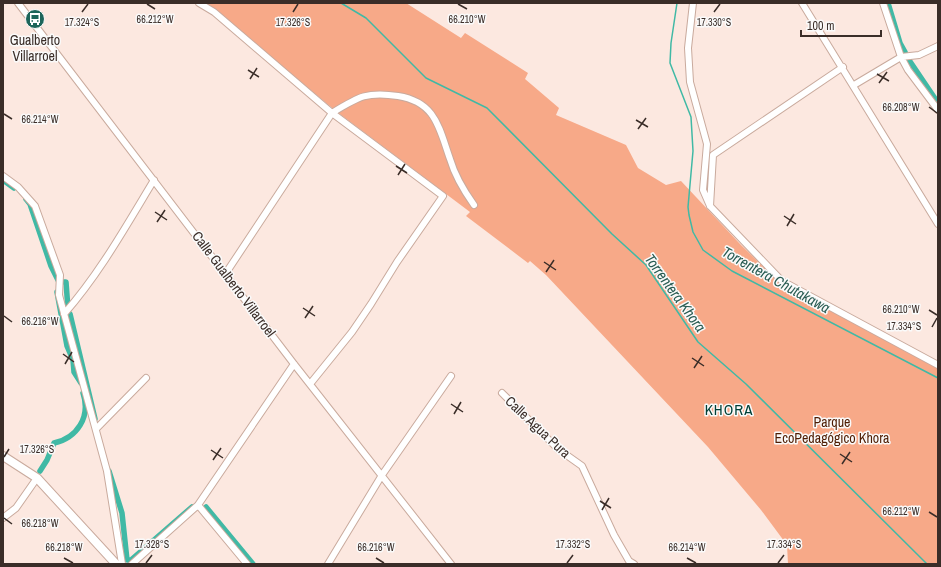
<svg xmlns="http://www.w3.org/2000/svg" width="941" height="567" font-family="'Archivo Narrow',sans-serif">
<rect width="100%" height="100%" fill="#fce8e0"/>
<!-- green -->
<path fill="#f7a988" d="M 203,3 L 406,3 L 461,38 L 465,33 L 528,73 L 525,79 L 559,108 L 556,115 L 626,145 L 638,168 L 666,185 L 681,181 L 741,245 L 778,281 L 938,368 L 938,564 L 788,564 L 787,545 L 761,510 L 708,447 L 546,275 L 530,261 L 528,263 L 466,216 L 470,212 L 337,112 L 214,10 Z"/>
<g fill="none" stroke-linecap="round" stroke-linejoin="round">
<!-- stream -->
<path stroke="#40b9a5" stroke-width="1.5" d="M 341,3 L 366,18 L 426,78 L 487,108 L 612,234 L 646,265 L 698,342 L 746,384 L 927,564
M 677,3 L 671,43 L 670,63 L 691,117 L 693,151 L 688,207 L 689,215 L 693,232 L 703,250 L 732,271 L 938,378"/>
<!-- canal -->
<path stroke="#40b9a5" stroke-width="5.5" d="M 888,3 L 900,43 L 905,52
M 909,60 L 938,103
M 3,180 L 14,188
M 26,199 L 30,204 L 51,266 L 59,282
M 64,282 L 66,282 L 68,309
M 57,292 L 67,346 L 73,360 L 74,372 L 81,383
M 70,314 L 95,419
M 40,471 L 47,460 L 54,443 C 77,438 91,417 83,393
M 109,471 L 122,513 L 127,560 L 131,560 L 192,507
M 206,507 L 253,564"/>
<!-- street casing -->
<g stroke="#c9aa9d" stroke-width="8">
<path id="street" d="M 18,3 L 294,364 L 451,564
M 199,3 L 214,12 L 332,113 L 443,196 L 397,262 L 371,304 L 352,332 L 310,384
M 693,3 L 688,48 L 690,82 L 707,144 L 703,190 L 710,206 L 782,281 L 938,365
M 802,3 L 938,224
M 883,3 L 901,57 L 908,70 L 938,110
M 854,85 L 901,57 L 919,55 L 938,46
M 3,176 L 18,187 L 35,206 L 60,275 L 59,295 L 107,471 L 122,564
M 710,206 L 713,155 L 843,67
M 226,273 L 332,113 C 358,97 367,91 398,96 C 436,102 439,128 450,159 C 455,176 464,191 474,205
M 64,314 C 100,273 126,226 154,180
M 502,393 L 558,449 L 582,466 L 614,535 L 629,561 L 634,564
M 96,429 L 146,378
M 198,505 L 247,564
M 3,518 L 16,508 L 37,478
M 132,564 L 198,505 L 294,364
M 328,564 L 382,475 L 451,376"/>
</g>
<!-- secondary casing -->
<g stroke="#c9aa9d" stroke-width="10">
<path id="secondary" d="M 3,456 L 37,478 L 116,564"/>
</g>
<!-- street -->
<use href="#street" stroke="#fff" stroke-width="6"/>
<!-- secondary -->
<use href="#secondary" stroke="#fff" stroke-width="8"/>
</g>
<!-- ticks -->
<path fill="none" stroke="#3a2d28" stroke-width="1.5" d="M 147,4 L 155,9M 458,4 L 467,9M 82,12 L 88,4M 293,12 L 298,4M 714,12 L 720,4M 248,70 L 259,77M 877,74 L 889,81M 250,79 L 257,68M 879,83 L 887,72M 929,107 L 937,113M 4,114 L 12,119M 636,120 L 648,127M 638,129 L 646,118M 396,166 L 407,173M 398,175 L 405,164M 155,212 L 167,220M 784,216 L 796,224M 157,222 L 165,210M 787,226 L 794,214M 544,262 L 556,270M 546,272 L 554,260M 303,308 L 315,316M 929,310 L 937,315M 4,316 L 12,322M 305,318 L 313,306M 932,327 L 937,318M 63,354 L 74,362M 692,358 L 704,366M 65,364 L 72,352M 694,368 L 702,356M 451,404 L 463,412M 454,414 L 461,402M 211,450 L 223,458M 840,454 L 852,462M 4,457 L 9,449M 213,460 L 221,448M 842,464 L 850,452M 600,501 L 611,508M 602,510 L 609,498M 929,512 L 937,517M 4,518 L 12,524M 64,558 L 73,563M 376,558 L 384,563M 687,558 L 696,563M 146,563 L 152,555M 567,563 L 573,555M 778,563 L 784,555"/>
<!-- icons -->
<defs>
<g id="bus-disc" transform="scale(1)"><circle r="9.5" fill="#1d655a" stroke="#fafafa"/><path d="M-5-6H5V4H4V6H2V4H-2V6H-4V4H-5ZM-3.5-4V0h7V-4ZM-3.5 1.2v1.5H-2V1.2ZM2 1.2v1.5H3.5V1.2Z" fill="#fff"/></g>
</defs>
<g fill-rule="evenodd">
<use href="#bus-disc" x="35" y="19"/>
</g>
<g text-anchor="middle" stroke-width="3" stroke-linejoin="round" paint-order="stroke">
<!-- poi labels -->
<g font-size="14" fill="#3a2d28" stroke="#fafafa">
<text x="35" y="45">Gualberto<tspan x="35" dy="16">Villarroel</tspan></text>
</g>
<!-- street labels -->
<g font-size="14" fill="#3a2d28" stroke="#fafafa">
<text transform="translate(234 284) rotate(53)" y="5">Calle Gualberto Villarroel</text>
<text transform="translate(538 427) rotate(43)" y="5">Calle Agua Pura</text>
</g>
<!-- park labels -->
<g font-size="14" fill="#4e1c02" stroke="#fafafa">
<text x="832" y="427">Parque<tspan x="832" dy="16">EcoPedagógico Khora</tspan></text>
</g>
<!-- water labels -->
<g font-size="15" font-style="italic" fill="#2a5c53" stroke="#fafafa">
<text transform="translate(776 280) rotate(29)" y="5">Torrentera Chutakawa</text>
<text transform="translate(675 293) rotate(54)" y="5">Torrentera Khora</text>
</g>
<!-- neighbourhood labels -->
<g font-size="15" letter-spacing="1" fill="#004037" stroke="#fafafa">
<text x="729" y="415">KHORA</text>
</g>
</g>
<g font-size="10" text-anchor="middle" fill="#3a2d28" stroke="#fafafa" stroke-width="3" stroke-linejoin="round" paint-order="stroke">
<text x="155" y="23">66.212°W</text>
<text x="467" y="23">66.210°W</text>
<text x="82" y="26">17.324°S</text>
<text x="293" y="26">17.326°S</text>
<text x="714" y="26">17.330°S</text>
<text x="901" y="111">66.208°W</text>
<text x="40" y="123">66.214°W</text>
<text x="901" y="313">66.210°W</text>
<text x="40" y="325">66.216°W</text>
<text x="904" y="330">17.334°S</text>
<text x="37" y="453">17.326°S</text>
<text x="901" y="515">66.212°W</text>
<text x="40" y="527">66.218°W</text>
<text x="152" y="548">17.328°S</text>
<text x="573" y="548">17.332°S</text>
<text x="784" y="548">17.334°S</text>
<text x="64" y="551">66.218°W</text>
<text x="376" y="551">66.216°W</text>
<text x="687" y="551">66.214°W</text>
</g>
<!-- border -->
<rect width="941" height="567" fill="none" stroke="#3a2d28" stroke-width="8"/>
<!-- scale -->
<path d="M801 30v6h80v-6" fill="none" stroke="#3a2d28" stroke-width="2"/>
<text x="807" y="30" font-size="12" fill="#3a2d28" stroke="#fafafa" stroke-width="3" paint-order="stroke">100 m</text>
</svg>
